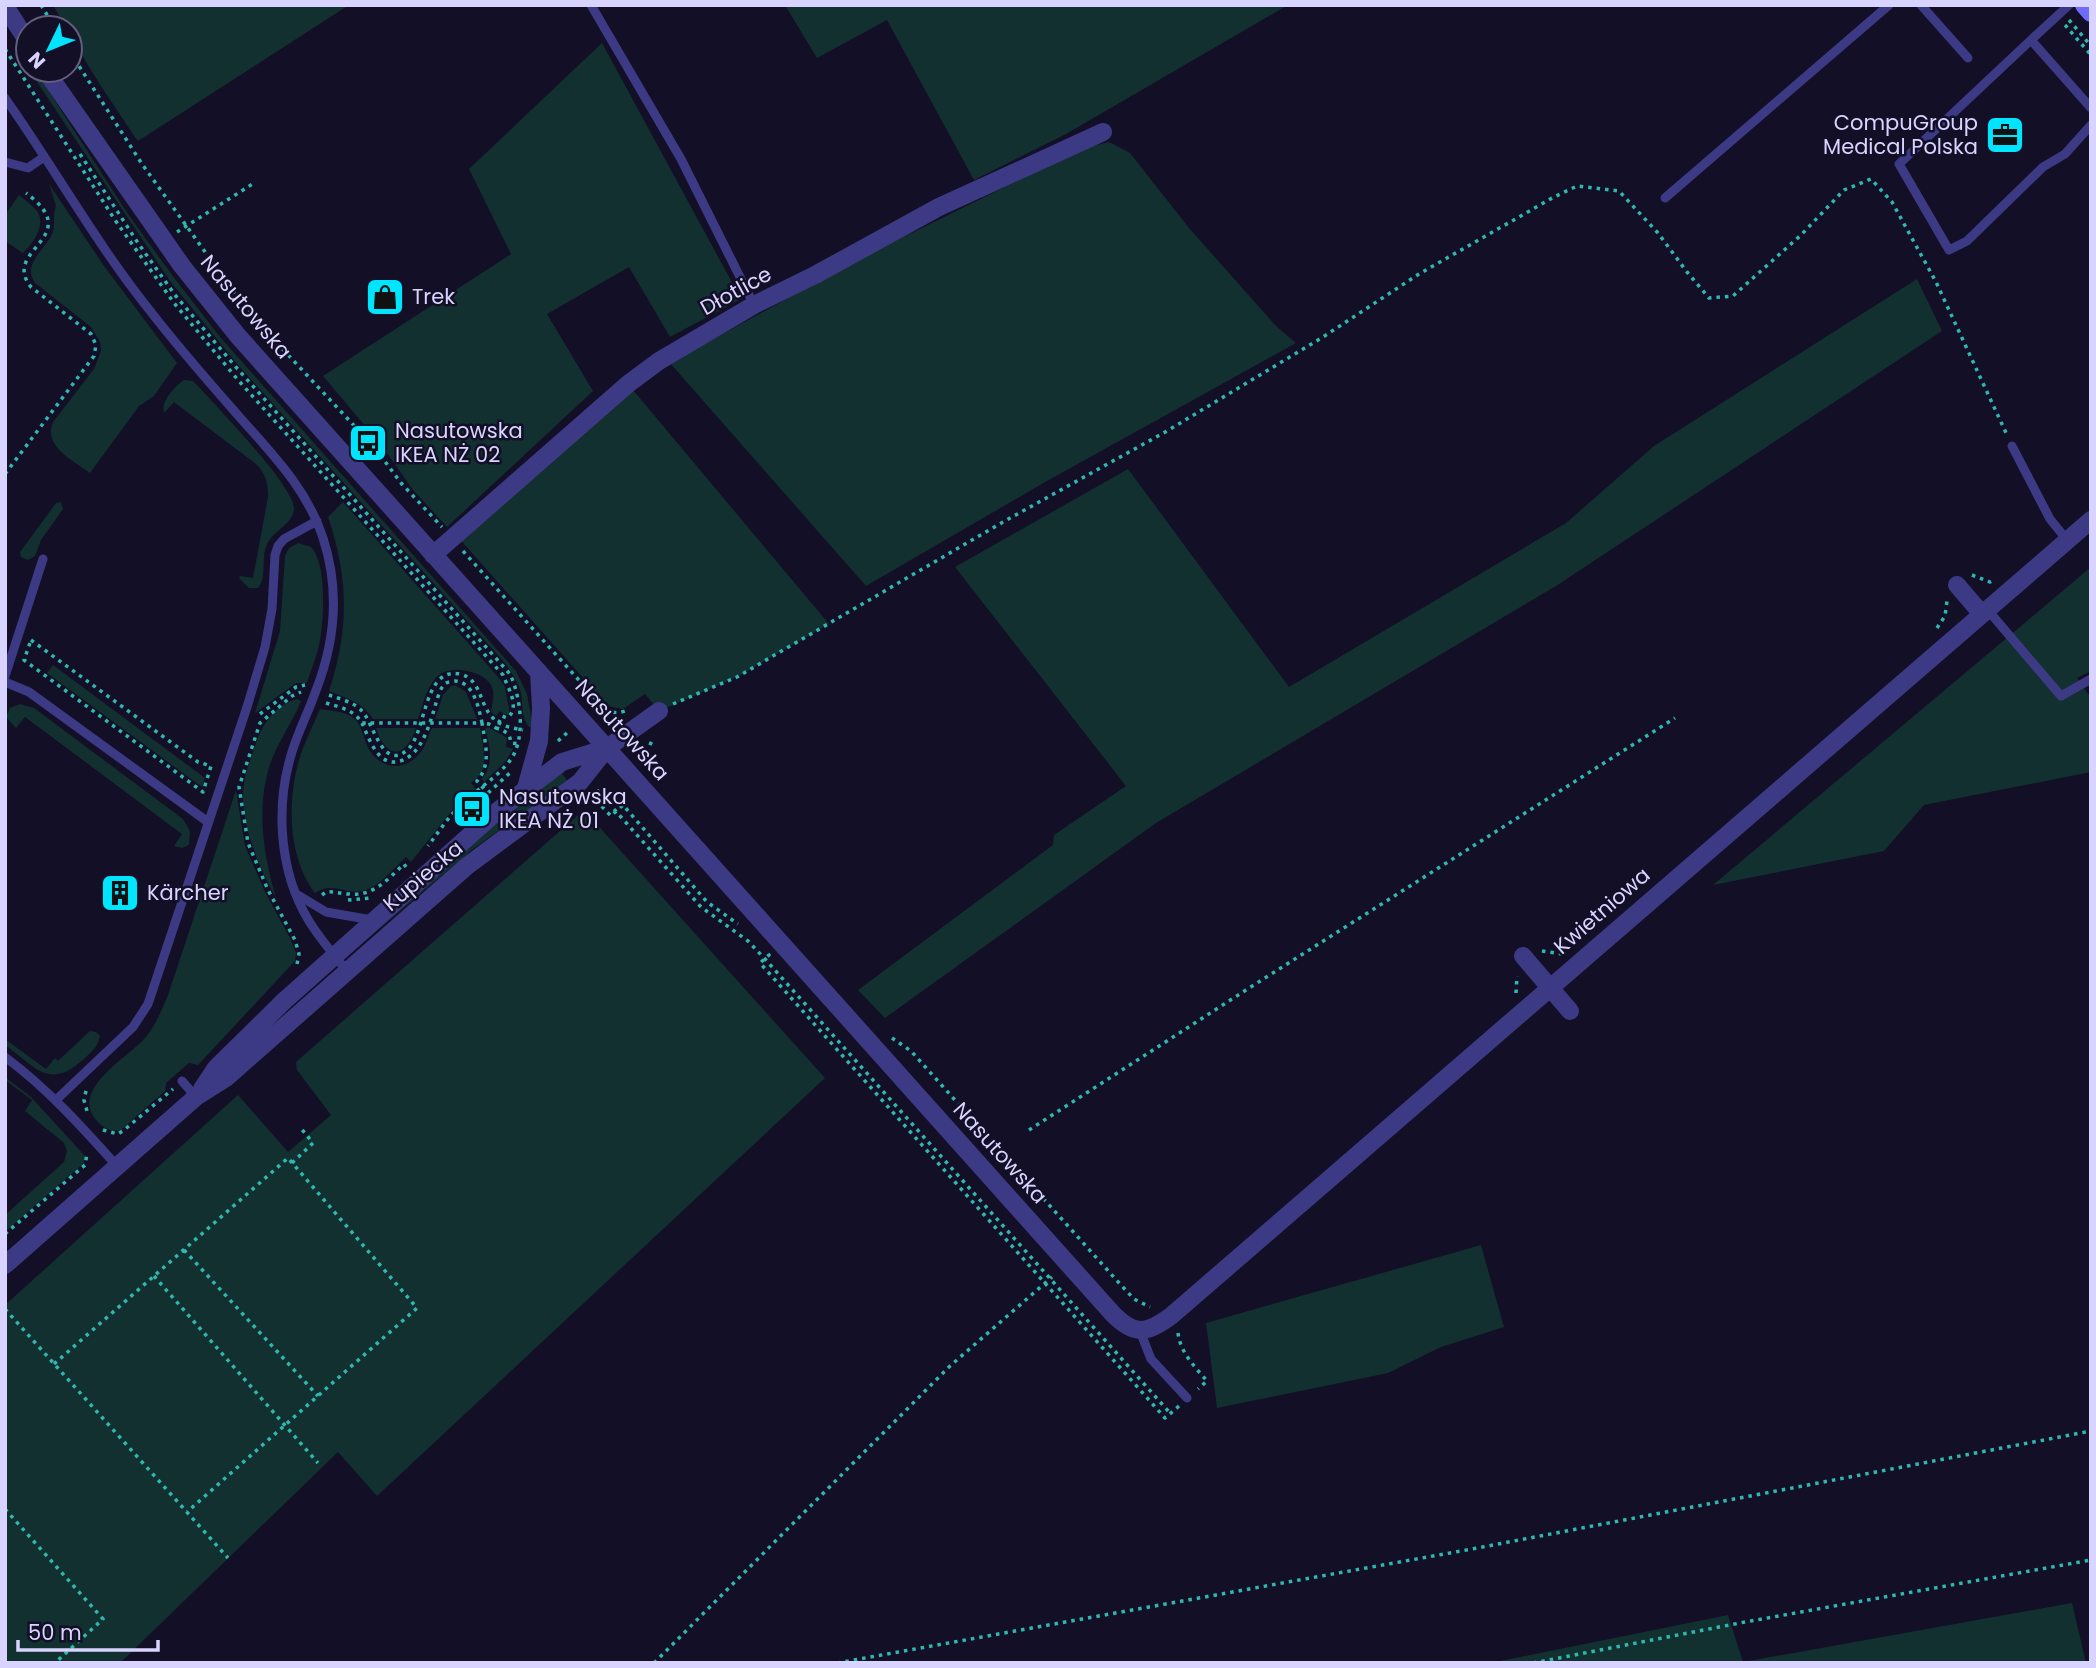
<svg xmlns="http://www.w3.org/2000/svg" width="2096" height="1668" font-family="Poppins,sans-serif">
<rect width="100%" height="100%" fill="#130f26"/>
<!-- green -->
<path fill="#12302f" d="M 53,5 L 349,5 L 138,141 C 126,123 70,43 70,28 L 66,28 Z
M 785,5 L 1288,5 L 1066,134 L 974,180 L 887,20 L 817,58 Z
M 602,43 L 741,299 L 670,337 L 629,267 L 547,314 L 593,391 L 447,527 L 413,490 L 382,446 L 323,376 L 511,254 L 469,169 Z
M 29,70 L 35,70 L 128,214 L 172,275 L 220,337 L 516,671 L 527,694 L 533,727 L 529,727 C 521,718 523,704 521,693 C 518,681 511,672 504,662 L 238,365 L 170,281 Z
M 1109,142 L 1130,153 L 1189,228 L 1277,327 L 1296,343 L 1047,481 L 866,586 L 670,363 L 859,259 L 1084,148 Z
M 49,184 L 104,266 L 177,363 L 154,396 L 139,406 L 90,473 C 73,460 43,447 53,422 L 94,369 L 101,351 L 100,342 L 91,327 L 35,283 C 22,264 44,251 52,234 C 56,225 52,215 56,206 Z
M 19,195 C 25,200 32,205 37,211 C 47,225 32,244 23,253 L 5,241 L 5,215 Z
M 1917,279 L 1942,331 L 1556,586 L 1156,823 L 885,1018 L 858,990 L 1053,845 L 1054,835 L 1126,786 L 955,567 L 1128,469 L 1289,687 L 1566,523 L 1654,446 Z
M 184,380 L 193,381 L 198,386 C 215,405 295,487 294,509 C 293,525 271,531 266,547 C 261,560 267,579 258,588 L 249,588 L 239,578 L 240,576 L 253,578 L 268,497 C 268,484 266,473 256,464 L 174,402 L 164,413 C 161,401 174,387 184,380 Z
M 633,390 L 829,624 L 737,677 L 659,711 L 645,694 L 623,709 L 608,706 L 456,535 Z
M 61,502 L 63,509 L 41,540 L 35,556 L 28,560 L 21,557 L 20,552 L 56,503 Z
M 343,502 L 499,678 L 505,687 L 510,714 L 505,715 L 500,711 L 496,716 L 491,712 C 492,705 494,697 493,690 C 489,671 453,665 440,674 C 427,684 423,705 418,719 L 373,719 C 363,702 345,698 329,691 C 349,630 349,578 328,517 Z
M 298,543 L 311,547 C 327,564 324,617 320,640 C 318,654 311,669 307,683 L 296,683 L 255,713 L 280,631 L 285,556 L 289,548 Z
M 2091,567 L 2091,671 L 2077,678 L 2091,698 L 2091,772 L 1924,805 L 1884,851 L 1713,885 Z
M 53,665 L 205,778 L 202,787 L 47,673 Z
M 455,685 L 466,692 L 477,719 L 435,719 L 443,695 L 451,686 Z
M 297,699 L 301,701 C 293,721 280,739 272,759 C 255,804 263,853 276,898 C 259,868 238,818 244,783 C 246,771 251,758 255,746 C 263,724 273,706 297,699 Z
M 20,704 L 34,708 L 183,819 L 190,831 L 189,845 L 182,848 L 174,846 L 182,834 L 25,717 L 16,728 L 6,717 L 10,708 Z
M 320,709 C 331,711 343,711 352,717 C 363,724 363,740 370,751 C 382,770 406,771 420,753 C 426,746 428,736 432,728 L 480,728 C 482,742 488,763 480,775 C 477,778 474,780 471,783 L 476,789 L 458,803 L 411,862 L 406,857 C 394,868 379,887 363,891 C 344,895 334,881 315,893 C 288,857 287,803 299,760 C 304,743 313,726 320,709 Z
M 488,727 L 507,738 L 506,747 L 513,749 L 505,762 L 484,782 L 482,779 C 494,765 490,745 485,729 Z
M 376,728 L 416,728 C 406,759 386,760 376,728 Z
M 560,771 L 568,781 L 473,849 L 353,951 L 475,840 Z
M 236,790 L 245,846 L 265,892 L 290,938 L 296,953 L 295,961 L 198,1065 L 189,1063 L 166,1083 L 165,1091 L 121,1130 C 111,1132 104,1129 97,1121 C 69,1090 126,1059 145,1038 C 156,1025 161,1011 168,995 Z
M 584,810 L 825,1078 L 377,1496 L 338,1452 L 120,1663 L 5,1663 L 5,1305 L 238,1095 L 288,1152 L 331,1115 L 297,1070 L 296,1062 Z
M 90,1031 L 96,1032 L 100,1036 C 98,1047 92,1051 85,1058 C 49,1091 37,1068 5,1045 L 5,1039 L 46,1069 L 55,1058 L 58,1061 Z
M 5,1077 L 31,1097 L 85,1156 L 84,1163 L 5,1232 L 5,1215 L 64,1162 L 67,1151 L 64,1143 L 25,1111 L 32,1100 L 5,1080 Z
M 1481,1245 L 1504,1327 L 1441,1347 L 1388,1373 L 1217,1408 L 1206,1323 Z
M 2072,1603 L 2086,1663 L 1490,1663 L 1728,1615 L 1743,1662 Z"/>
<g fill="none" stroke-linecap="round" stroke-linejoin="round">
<!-- path -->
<path stroke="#2fb8b0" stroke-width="3.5" stroke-dasharray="3.5 5" stroke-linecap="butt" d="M 41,5 L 55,28
M 2069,20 L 2091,46
M 2065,25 L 2091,55
M 5,49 L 115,220 L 174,303 L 238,380 L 503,675 C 508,688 521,708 507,718 L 502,716 L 496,728 C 505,731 510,733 511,743 L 520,744
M 70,52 L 142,164 L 236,295 L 276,342 L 375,448 L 401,483 L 442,527
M 19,57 L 28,71
M 80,154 L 138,243 L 175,295 L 235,366 L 510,674 C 521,697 527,742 508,763 C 493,781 471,793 455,811 C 445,822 437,834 428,846
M 177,232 L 254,183
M 5,474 L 94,356 L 96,345 L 91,334 L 31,287 C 0,249 87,238 26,193
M 463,551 L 603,707 C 610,713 616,714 625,711
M 1972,575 L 1990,582 L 1994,580
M 1937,628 L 1945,616 L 1947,601
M 31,640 L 198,762 L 211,766 L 203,792 L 24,660 Z
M 329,695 C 340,699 354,702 362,711 C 373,722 382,770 406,751 C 427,736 422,666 460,674 C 482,679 479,706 494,719 C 502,727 513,728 523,730
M 326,703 C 340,707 354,710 362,723 L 482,723 C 485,743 492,764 477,781 L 488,793 L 485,796
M 673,704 L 737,677 L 1003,522 L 1167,431 L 1323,337 L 1419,274 L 1554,197 L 1577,186 L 1619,191 L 1658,233 L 1687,272 L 1709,298 L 1733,296 L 1801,235 L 1844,190 L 1871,179 L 1892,202 L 1936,282 L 2007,435
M 260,714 L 296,687 L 305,685
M 362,723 C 369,738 378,768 400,761 C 422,755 430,723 436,703 C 438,697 440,688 445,684 C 447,682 452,681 455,681 C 474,682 479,709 482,723 L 489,724 L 496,728
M 558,741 L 569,731
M 651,770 C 647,758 646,749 654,738
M 597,790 L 701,907 L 748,941 L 765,959 L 1170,1413
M 488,793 L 512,771
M 590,794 L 611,816 L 623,805 L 707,902 L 738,924
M 322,895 L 326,892 C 334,891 341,894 349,894 C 373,897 388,879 404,864 L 406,867
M 348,900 L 371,898
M 1542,951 L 1562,954
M 768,954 L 769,955 L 760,963 L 1165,1418 L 1179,1406
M 297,964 L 299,954 L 295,940 L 268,890 L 248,843 L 239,787 L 260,723 L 292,696 L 301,692
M 1516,993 L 1517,976
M 892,1038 L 911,1051 L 1120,1284 L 1134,1299 L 1150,1307
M 86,1091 L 84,1100 L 87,1111
M 103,1130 L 118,1134 L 124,1130 L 173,1089
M 1029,1130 L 1246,990 L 1675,718
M 292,1163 L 313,1143 L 300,1127
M 5,1234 L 85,1165 L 87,1154
M 184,1250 L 318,1396
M 154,1276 L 318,1463
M 5,1309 L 228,1558
M 1178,1333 C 1180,1352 1195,1367 1207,1381 L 1198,1389
M 54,1364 L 288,1158 L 417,1308 L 187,1512
M 5,1509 L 103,1619 L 55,1663
M 654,1663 L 950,1366 L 1052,1277
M 837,1663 L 1472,1549 L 2091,1431
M 1533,1663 L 1745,1622 L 2091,1560"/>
<!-- lane -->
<path stroke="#3d3a85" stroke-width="9" d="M 591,5 L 681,159 L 754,305
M 1921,5 L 1968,58
M 2069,5 L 2031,40 L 2091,108
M 2031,40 L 1899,164 L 1949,250 L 1967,241 L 2043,167 L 2065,154 L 2091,125
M 5,98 C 55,169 97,245 151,312 C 178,347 207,380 236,413 C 270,452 307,488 323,538 C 340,590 335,643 315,693 C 308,713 298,732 292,752 C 275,806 279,872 309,921 C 320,939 334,955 347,971
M 5,162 L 28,168 L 44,157
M 1665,198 L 1889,5
M 2012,446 L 2050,519 L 2067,540
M 1986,608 L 2061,696 L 2091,679
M 5,676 L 43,559
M 5,682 L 29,692 L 208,822
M 298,895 L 326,912 L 372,920
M 5,1057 C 48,1089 82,1127 117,1166
M 182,1081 L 196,1097
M 56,1100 L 133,1027 L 148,1004 L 247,707 L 265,647 L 272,609 L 275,555 L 278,546 L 284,539 L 317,521
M 1140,1331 L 1151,1359 L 1187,1398"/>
<!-- street -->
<path stroke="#3d3a85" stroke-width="18" d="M 5,6 L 28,42
M 45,70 L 182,266 L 238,336 L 1112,1313 C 1134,1336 1146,1334 1171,1316 L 2091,520
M 433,555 L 628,384 L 659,361 L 754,305 L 815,275 L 939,207 L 1103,132
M 1957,585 L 1981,613
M 526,788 L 539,741 L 541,708 L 539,672
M 1523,956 L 1570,1011
M 202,1089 L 216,1068 L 284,1001 L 495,813 L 562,762 L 607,748
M 5,1265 L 196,1097 L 226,1078 L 467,866 L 580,782 L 607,748 L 659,711"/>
<!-- secondary -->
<path stroke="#6f6bff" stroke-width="18" d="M 2084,5 L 2091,13"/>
</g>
<!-- icons -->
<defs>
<g id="office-square" transform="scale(2.0125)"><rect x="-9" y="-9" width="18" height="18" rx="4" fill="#00e5ff" stroke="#130f26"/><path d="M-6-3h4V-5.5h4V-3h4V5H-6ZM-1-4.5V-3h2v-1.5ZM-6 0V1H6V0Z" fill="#111"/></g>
<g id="shop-square" transform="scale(2.0125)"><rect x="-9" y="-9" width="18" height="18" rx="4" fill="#00e5ff" stroke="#130f26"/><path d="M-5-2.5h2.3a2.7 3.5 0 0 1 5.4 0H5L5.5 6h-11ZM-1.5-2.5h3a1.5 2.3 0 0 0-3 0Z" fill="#111"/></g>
<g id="bus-square" transform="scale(2.0125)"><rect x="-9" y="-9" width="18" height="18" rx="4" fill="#00e5ff" stroke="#130f26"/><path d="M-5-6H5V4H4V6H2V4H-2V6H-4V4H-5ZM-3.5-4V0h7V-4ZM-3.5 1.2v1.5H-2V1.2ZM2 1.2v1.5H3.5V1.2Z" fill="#111"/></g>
<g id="building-square" transform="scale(2.0125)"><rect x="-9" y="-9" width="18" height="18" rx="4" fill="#00e5ff" stroke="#130f26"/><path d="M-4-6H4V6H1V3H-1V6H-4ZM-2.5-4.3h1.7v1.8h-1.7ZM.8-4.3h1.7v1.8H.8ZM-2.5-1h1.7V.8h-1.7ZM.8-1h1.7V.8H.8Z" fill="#111"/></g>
</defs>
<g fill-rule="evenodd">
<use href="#office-square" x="2005" y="135"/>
<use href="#shop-square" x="385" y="297"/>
<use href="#bus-square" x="368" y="443"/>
<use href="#bus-square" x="472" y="809"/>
<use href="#building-square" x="120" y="893"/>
</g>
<g text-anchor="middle" stroke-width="5" stroke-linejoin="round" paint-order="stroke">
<!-- poi labels -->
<g font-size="21" fill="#d9d4ff" stroke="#130f26" text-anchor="start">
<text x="1978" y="130" text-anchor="end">CompuGroup<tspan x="1978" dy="24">Medical Polska</tspan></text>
<text x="412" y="304">Trek</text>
<text x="395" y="438">Nasutowska<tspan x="395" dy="24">IKEA NŻ 02</tspan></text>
<text x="499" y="804">Nasutowska<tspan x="499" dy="24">IKEA NŻ 01</tspan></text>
<text x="147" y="900">Kärcher</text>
</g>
<!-- street labels -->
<g font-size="21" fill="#d9d4ff" stroke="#130f26">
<text transform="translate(736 291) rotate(-29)" y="7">Dłotlice</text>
<text transform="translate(246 307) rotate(50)" y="7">Nasutowska</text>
<text transform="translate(622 730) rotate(48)" y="7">Nasutowska</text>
<text transform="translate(423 876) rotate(-40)" y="7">Kupiecka</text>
<text transform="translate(1602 911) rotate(-41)" y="7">Kwietniowa</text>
<text transform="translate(1000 1153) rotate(48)" y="7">Nasutowska</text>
</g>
</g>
<!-- border -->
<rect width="2096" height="1668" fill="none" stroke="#d9d4ff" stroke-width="14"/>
<!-- north arrow -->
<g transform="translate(49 49) rotate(227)"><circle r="33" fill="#130f26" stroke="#625e7d" stroke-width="2"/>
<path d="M0-5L12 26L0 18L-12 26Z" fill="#00e5ff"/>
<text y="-10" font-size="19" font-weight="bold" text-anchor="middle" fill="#d9d4ff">N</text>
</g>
<!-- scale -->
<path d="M18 1640v10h140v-10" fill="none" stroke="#d9d4ff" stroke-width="3.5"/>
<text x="28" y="1640" font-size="21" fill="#d9d4ff" stroke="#130f26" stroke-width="5" paint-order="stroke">50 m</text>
</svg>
